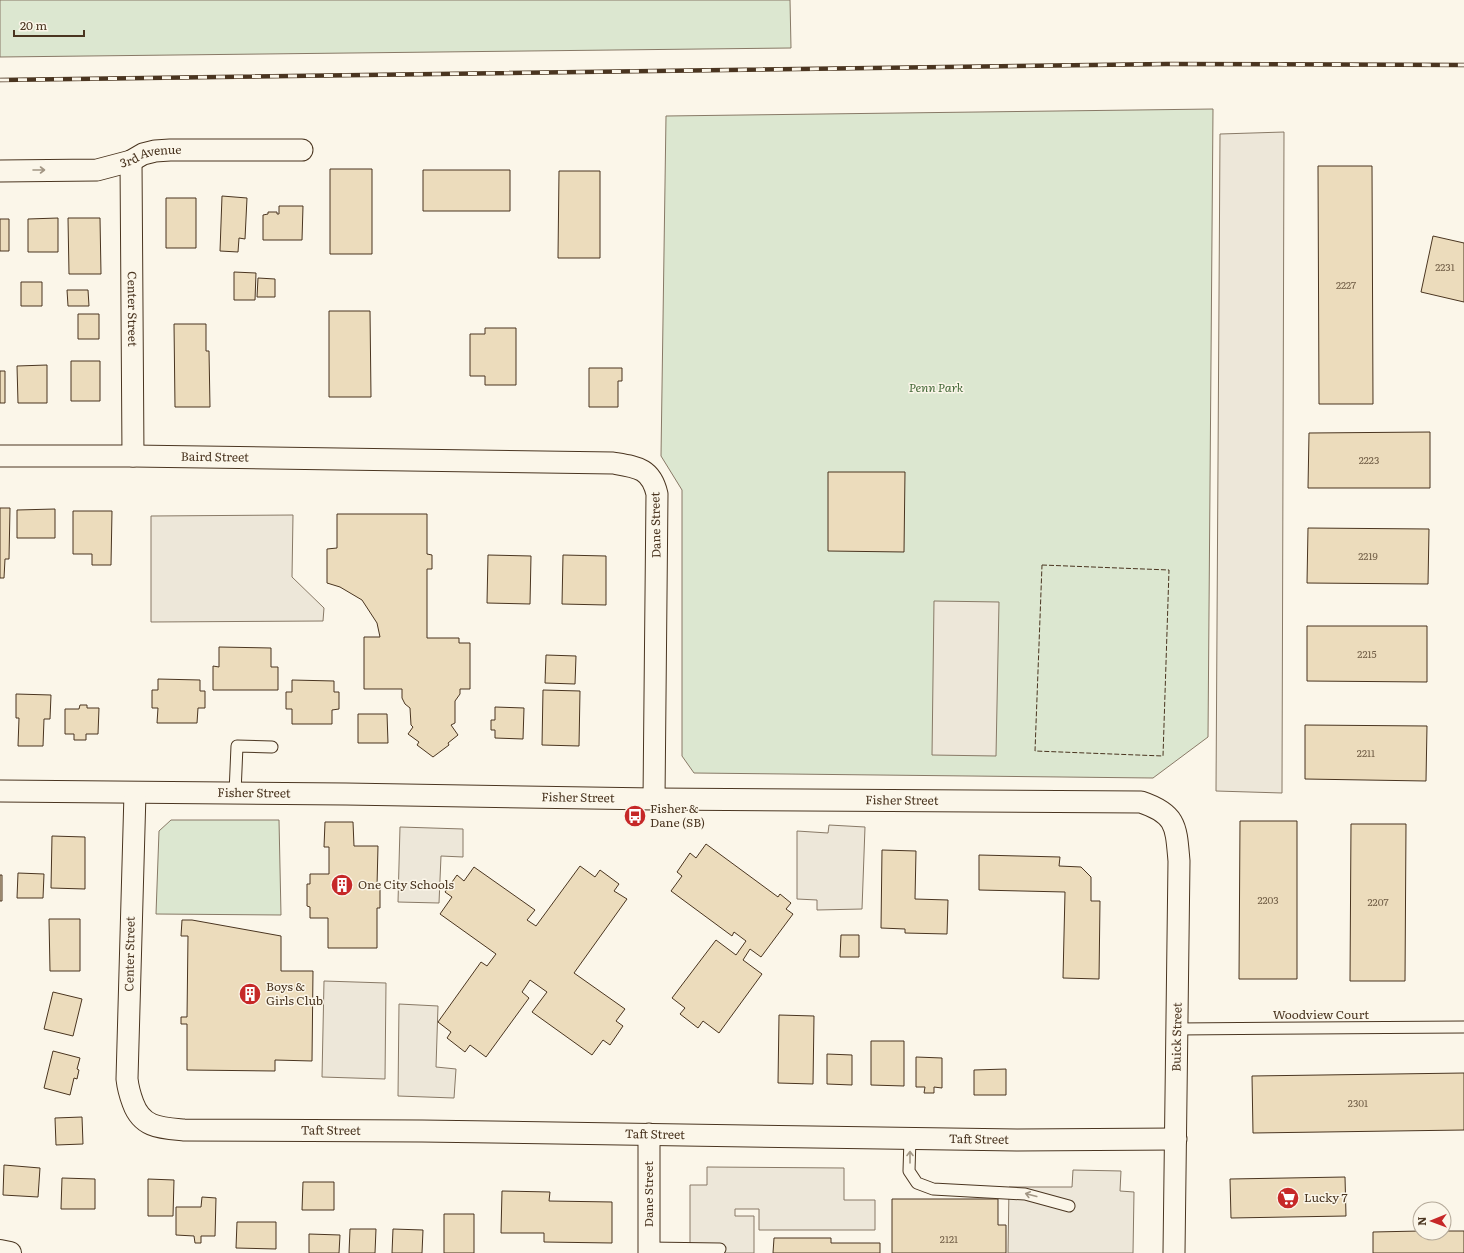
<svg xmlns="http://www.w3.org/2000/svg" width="1464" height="1253" font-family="Literata,serif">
<rect width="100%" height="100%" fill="#fbf6e9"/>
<!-- green -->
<path fill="#dce7d0" stroke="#887966" d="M 0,0 L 790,0 L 791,48 L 0,57 Z
M 1213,109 L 1208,737 L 1153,778 L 694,773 L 682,756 L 682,490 L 661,456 L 666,116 Z
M 171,820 L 279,820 L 281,915 L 156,914 L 159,831 Z"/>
<!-- parking -->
<path fill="#ede7d9" stroke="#887966" d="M 1284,132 L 1282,793 L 1216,791 L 1220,134 Z
M 293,515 L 292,577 L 324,608 L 323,621 L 151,622 L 151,516 Z
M 934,601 L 999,602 L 996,756 L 932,755 Z
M 829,825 L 865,827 L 862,909 L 817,910 L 817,900 L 797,899 L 797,831 L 828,833 Z
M 400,827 L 463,829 L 463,857 L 441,856 L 439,903 L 398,902 Z
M 324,981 L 386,983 L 385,1079 L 322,1077 Z
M 399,1004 L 438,1006 L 436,1067 L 456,1069 L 454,1098 L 398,1096 Z
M 707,1167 L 844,1168 L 844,1200 L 875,1200 L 875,1230 L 759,1230 L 759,1209 L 735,1209 L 735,1216 L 754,1216 L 754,1253 L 690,1253 L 690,1185 L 707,1185 Z
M 1073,1170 L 1121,1171 L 1120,1191 L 1134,1192 L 1133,1253 L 1008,1253 L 1009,1187 L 1072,1187 Z"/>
<!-- building -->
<path fill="#ecdcbc" stroke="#4a3520" d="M 1318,166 L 1372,166 L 1373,404 L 1319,404 Z
M 330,169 L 372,169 L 372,254 L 330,254 Z
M 423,170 L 510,170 L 510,211 L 423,211 Z
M 559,171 L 600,171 L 600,258 L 558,258 Z
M 222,196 L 247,198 L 245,239 L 239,238 L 238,252 L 220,251 Z
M 166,198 L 196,198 L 196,248 L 166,248 Z
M 279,206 L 303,206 L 302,240 L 263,240 L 263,215 L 268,214 L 268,212 L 277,212 L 277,214 L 279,214 Z
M 58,218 L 58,252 L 28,252 L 28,219 Z
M 68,218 L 100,218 L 101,274 L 69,274 Z
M 0,219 L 9,219 L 9,251 L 0,251 Z
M 1433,236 L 1464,243 L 1464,302 L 1421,292 Z
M 234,272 L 256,273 L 255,300 L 234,300 Z
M 258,278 L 275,279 L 275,297 L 257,297 Z
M 21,282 L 42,282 L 42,306 L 21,306 Z
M 67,290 L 88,290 L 89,306 L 68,306 Z
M 329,311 L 370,311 L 371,397 L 329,397 Z
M 78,314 L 99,314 L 99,339 L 78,339 Z
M 174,324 L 206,324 L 206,351 L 209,351 L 210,407 L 175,407 Z
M 485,328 L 516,328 L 516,385 L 485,385 L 485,376 L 470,376 L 470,334 L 485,334 Z
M 71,361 L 100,361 L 100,401 L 71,401 Z
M 47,365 L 47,403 L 18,403 L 17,366 Z
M 589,368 L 622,368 L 622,381 L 618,381 L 618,407 L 589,407 Z
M 0,371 L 5,371 L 5,403 L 0,403 Z
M 1430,432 L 1430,488 L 1308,488 L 1309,433 Z
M 828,472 L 905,472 L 904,552 L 828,551 Z
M 0,508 L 10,508 L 9,559 L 5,559 L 4,578 L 0,578 Z
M 55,509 L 55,538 L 17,538 L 17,510 Z
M 73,511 L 112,511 L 111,565 L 92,565 L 92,554 L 73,554 Z
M 337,514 L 427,514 L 427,554 L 432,555 L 432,569 L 427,569 L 427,638 L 459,638 L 459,643 L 470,643 L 470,689 L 460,689 L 460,694 L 455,701 L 455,723 L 451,725 L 458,735 L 448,743 L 449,745 L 433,757 L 417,745 L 419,742 L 408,734 L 413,727 L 411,725 L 410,708 L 405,704 L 402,698 L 402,689 L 364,689 L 364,637 L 380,637 L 377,623 L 362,600 L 340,587 L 327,583 L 327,549 L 337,548 Z
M 1308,528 L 1429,529 L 1428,584 L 1307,583 Z
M 488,555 L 531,556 L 530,604 L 487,603 Z
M 563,555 L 606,556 L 606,605 L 562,604 Z
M 1307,626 L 1427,626 L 1427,682 L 1307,681 Z
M 219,647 L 271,648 L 271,667 L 278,667 L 278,690 L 213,690 L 213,666 L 219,667 Z
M 546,655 L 576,656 L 575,684 L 545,683 Z
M 158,679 L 200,680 L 200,691 L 205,691 L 205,708 L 198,708 L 197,723 L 157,723 L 158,708 L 152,708 L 152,690 L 158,690 Z
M 292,680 L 334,681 L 334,692 L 339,692 L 339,709 L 332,710 L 332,724 L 292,724 L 292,709 L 286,709 L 286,692 L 292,692 Z
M 543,690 L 580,691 L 579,746 L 542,745 Z
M 16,694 L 51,695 L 50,719 L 44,719 L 43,746 L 18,746 L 19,718 L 16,718 Z
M 80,705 L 87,705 L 87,708 L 99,708 L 98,734 L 86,734 L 86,740 L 74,740 L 74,734 L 65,734 L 65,709 L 79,709 Z
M 495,707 L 524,708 L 523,739 L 495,738 L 495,730 L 491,730 L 491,720 L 495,720 Z
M 358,714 L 387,714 L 388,743 L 358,743 Z
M 1305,725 L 1427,726 L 1426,781 L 1305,779 Z
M 1240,821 L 1297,821 L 1297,979 L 1239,979 Z
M 325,822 L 353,822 L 354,846 L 378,846 L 377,886 L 380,886 L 380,908 L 377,908 L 377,948 L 328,948 L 328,918 L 310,918 L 310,907 L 307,906 L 307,884 L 310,884 L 310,874 L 329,874 L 329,847 L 324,847 Z
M 1351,824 L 1406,824 L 1405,981 L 1350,981 Z
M 52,836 L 85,837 L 85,889 L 51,888 Z
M 706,844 L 778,897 L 780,894 L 791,903 L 786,909 L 793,914 L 761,957 L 750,949 L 743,960 L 762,974 L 719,1033 L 703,1021 L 698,1028 L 680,1014 L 685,1008 L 672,998 L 716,940 L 736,955 L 746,941 L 734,932 L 732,936 L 671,891 L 682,876 L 677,872 L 690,853 L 696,858 Z
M 882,850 L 916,851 L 915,899 L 948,900 L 947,934 L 905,933 L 905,929 L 881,928 Z
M 979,855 L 1060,857 L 1059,866 L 1081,867 L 1091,877 L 1091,901 L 1100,901 L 1099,979 L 1063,978 L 1065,892 L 979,890 Z
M 580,866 L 595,877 L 600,870 L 619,884 L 614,891 L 627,899 L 574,973 L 625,1009 L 616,1021 L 623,1026 L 610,1045 L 603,1040 L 592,1055 L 532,1012 L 547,992 L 530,980 L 522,992 L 529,998 L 486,1057 L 470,1045 L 465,1052 L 447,1038 L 451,1032 L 438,1022 L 481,962 L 487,966 L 496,954 L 440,914 L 452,897 L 445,892 L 457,875 L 464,881 L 474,867 L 535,910 L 527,920 L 536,926 Z
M 18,873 L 44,874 L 43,898 L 17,898 Z
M 0,875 L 2,875 L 2,901 L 0,901 Z
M 49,919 L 80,919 L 80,971 L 50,971 Z
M 182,920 L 192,920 L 281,936 L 281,971 L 313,971 L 312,1061 L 275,1060 L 275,1071 L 187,1070 L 187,1024 L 181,1024 L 181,1017 L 187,1017 L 188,936 L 181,936 Z
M 841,935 L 859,935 L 859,957 L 840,957 Z
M 53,992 L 82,999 L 73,1036 L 44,1029 Z
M 779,1015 L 814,1016 L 813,1084 L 778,1083 Z
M 871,1041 L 904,1041 L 904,1086 L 871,1085 Z
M 53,1051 L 80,1058 L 77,1069 L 79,1070 L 77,1079 L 74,1078 L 70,1095 L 44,1088 Z
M 827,1054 L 852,1055 L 852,1085 L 827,1084 Z
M 916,1057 L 942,1058 L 942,1088 L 934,1087 L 934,1093 L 924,1093 L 925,1087 L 916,1087 Z
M 1006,1069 L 1006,1095 L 974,1095 L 974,1070 Z
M 1464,1073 L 1464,1130 L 1253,1133 L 1252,1076 Z
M 82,1117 L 83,1144 L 56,1145 L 55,1118 Z
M 4,1165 L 40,1168 L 38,1197 L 3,1195 Z
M 1345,1177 L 1346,1216 L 1231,1218 L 1230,1179 Z
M 62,1178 L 95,1179 L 95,1209 L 61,1209 Z
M 148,1179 L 174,1180 L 173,1216 L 148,1216 Z
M 303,1182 L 334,1182 L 334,1210 L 302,1210 Z
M 502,1191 L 550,1192 L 549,1201 L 612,1202 L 612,1243 L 544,1242 L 544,1233 L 501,1233 Z
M 202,1197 L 216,1198 L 215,1236 L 201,1236 L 201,1243 L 195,1243 L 194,1236 L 176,1235 L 176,1207 L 201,1207 Z
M 892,1199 L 998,1199 L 998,1225 L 1006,1225 L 1006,1253 L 892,1253 Z
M 444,1214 L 474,1214 L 474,1253 L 444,1253 Z
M 237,1222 L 276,1222 L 276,1249 L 236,1248 Z
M 350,1229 L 376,1229 L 375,1253 L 349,1253 Z
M 393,1229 L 423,1230 L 422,1253 L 392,1253 Z
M 1420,1231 L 1420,1233 L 1444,1233 L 1444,1231 L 1464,1231 L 1464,1253 L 1373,1253 L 1373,1232 Z
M 309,1234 L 340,1235 L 339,1253 L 309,1253 Z
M 774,1238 L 831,1238 L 831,1243 L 880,1243 L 880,1253 L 773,1253 Z"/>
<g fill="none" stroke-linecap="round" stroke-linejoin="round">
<!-- lane casing -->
<g stroke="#4a3520" stroke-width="13">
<path id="lane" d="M 235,793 L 237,746 L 272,747
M 1177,1029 L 1464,1027
M 910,1138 L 909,1171 L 917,1183 L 933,1189 L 1025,1194 L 1069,1206
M 649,1248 L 720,1249"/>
</g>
<!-- street casing -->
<g stroke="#4a3520" stroke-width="23">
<g id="street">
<path id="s1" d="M 131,161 L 133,456"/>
<path id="s2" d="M 0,171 L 97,170 L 131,161 L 143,154 L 155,151 L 170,150 L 302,150"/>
<path id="s3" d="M 0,456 L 133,456 L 613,463 C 637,467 651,468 657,494 L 654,799"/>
<path id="s4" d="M 0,791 L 346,794 L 654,799 L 1141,802 C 1177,814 1176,827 1179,861 L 1174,1253"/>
<path id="s5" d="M 135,793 L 127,1079 C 128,1088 130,1095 133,1103 C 142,1128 161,1128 184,1130 L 422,1131 L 1017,1140 L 1176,1139"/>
<path d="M 649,1134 L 649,1253"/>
</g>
</g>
<!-- secondary casing -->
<g stroke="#4a3520" stroke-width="24">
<path id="secondary" d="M 0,1251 L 10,1253"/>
</g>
<!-- lane -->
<use href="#lane" stroke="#fbf6e9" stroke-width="11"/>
<!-- street -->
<use href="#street" stroke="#fbf6e9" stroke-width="21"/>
<!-- secondary -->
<use href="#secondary" stroke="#fbf6e9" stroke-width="22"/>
<!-- rail casing -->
<g stroke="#4a3520" stroke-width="4.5">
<path id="rail" d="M 0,80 L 1167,64 L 1464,65"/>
</g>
<!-- rail -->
<use href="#rail" stroke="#fbf6e9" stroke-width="3" stroke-dasharray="9" stroke-linecap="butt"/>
<!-- fence -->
<path stroke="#4a3520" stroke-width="1" stroke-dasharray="5 2" stroke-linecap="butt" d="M 1042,565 L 1169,570 L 1163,756 L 1035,751 Z"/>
</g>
<!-- one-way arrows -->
<defs><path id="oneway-shaft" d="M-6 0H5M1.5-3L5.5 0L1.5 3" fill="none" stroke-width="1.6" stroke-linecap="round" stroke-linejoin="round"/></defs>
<g stroke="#a29684">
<use href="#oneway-shaft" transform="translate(39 170)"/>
<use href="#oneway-shaft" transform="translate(910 1157) rotate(-90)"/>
<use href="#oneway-shaft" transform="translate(1031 1195) rotate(-165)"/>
</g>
<!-- icons -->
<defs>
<g id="bus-disc" transform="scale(1.15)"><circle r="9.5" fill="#c62828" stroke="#fbf6e9"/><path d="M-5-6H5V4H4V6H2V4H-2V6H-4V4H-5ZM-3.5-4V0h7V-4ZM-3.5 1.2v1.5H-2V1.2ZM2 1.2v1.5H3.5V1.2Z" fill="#fff"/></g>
<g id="building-disc" transform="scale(1.15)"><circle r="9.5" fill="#c62828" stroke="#fbf6e9"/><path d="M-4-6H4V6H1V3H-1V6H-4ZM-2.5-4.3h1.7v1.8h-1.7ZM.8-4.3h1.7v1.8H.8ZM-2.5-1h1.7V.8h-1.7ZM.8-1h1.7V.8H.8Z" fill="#fff"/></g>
<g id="supermarket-disc" transform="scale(1.15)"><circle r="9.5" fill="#c62828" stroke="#fbf6e9"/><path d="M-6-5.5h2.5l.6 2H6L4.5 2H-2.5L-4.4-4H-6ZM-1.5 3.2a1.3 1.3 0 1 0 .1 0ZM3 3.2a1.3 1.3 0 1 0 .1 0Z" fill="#fff"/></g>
</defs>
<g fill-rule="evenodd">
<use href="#bus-disc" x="635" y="816"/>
<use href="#building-disc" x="342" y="885"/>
<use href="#building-disc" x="250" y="994"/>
<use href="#supermarket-disc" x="1288" y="1198"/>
</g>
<g text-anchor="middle" stroke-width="3" stroke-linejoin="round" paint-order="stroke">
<!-- number labels -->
<g font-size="10" fill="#725f47">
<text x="1445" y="271">2231</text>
<text x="1346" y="289">2227</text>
<text x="1369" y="464">2223</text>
<text x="1368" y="560">2219</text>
<text x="1367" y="658">2215</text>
<text x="1366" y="757">2211</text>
<text x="1268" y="904">2203</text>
<text x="1378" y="906">2207</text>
<text x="1358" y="1107">2301</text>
<text x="949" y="1243">2121</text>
</g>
<!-- street labels -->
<g font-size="12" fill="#4a3520" stroke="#fbf6e9">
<text dy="4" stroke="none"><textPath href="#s2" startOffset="153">3rd Avenue</textPath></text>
<text dy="4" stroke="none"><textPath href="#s1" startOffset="148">Center Street</textPath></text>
<text dy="4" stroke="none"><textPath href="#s3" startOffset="215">Baird Street</textPath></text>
<text transform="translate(656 525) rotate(-91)" y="4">Dane Street</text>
<text dy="4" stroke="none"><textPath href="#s4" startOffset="254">Fisher Street</textPath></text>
<text dy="4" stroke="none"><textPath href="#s4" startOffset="578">Fisher Street</textPath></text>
<text dy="4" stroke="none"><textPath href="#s4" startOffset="902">Fisher Street</textPath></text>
<text transform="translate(130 954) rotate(-89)" y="4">Center Street</text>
<text x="1321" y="1019">Woodview Court</text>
<text transform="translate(1177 1037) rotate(-89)" y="4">Buick Street</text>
<text dy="4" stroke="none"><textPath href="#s5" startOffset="520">Taft Street</textPath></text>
<text dy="4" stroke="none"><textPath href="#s5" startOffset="844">Taft Street</textPath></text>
<text dy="4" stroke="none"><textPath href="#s5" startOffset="1168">Taft Street</textPath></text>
<text transform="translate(649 1194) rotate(-90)" y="4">Dane Street</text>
</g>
<!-- park labels -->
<g font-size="12" font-style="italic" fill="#436837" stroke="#fbf6e9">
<text x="936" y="392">Penn Park</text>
</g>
<!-- poi labels -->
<g font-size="12" fill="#4a3520" stroke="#fbf6e9" text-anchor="start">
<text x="650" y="813">Fisher &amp;<tspan x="650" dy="14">Dane (SB)</tspan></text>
<text x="358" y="889">One City Schools</text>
<text x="266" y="991">Boys &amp;<tspan x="266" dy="14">Girls Club</tspan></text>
<text x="1304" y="1202">Lucky 7</text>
</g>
</g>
<!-- north arrow -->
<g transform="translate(1432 1221) rotate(269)"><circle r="19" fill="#fbf6e9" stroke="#b4a999"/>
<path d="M0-3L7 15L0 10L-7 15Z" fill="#c62828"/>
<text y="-6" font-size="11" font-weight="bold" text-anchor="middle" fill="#4a3520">N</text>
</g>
<!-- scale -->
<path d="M14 30v6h70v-6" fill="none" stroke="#4a3520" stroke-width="2"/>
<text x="20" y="30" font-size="12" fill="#4a3520" stroke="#fbf6e9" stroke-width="3" paint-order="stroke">20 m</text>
</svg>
